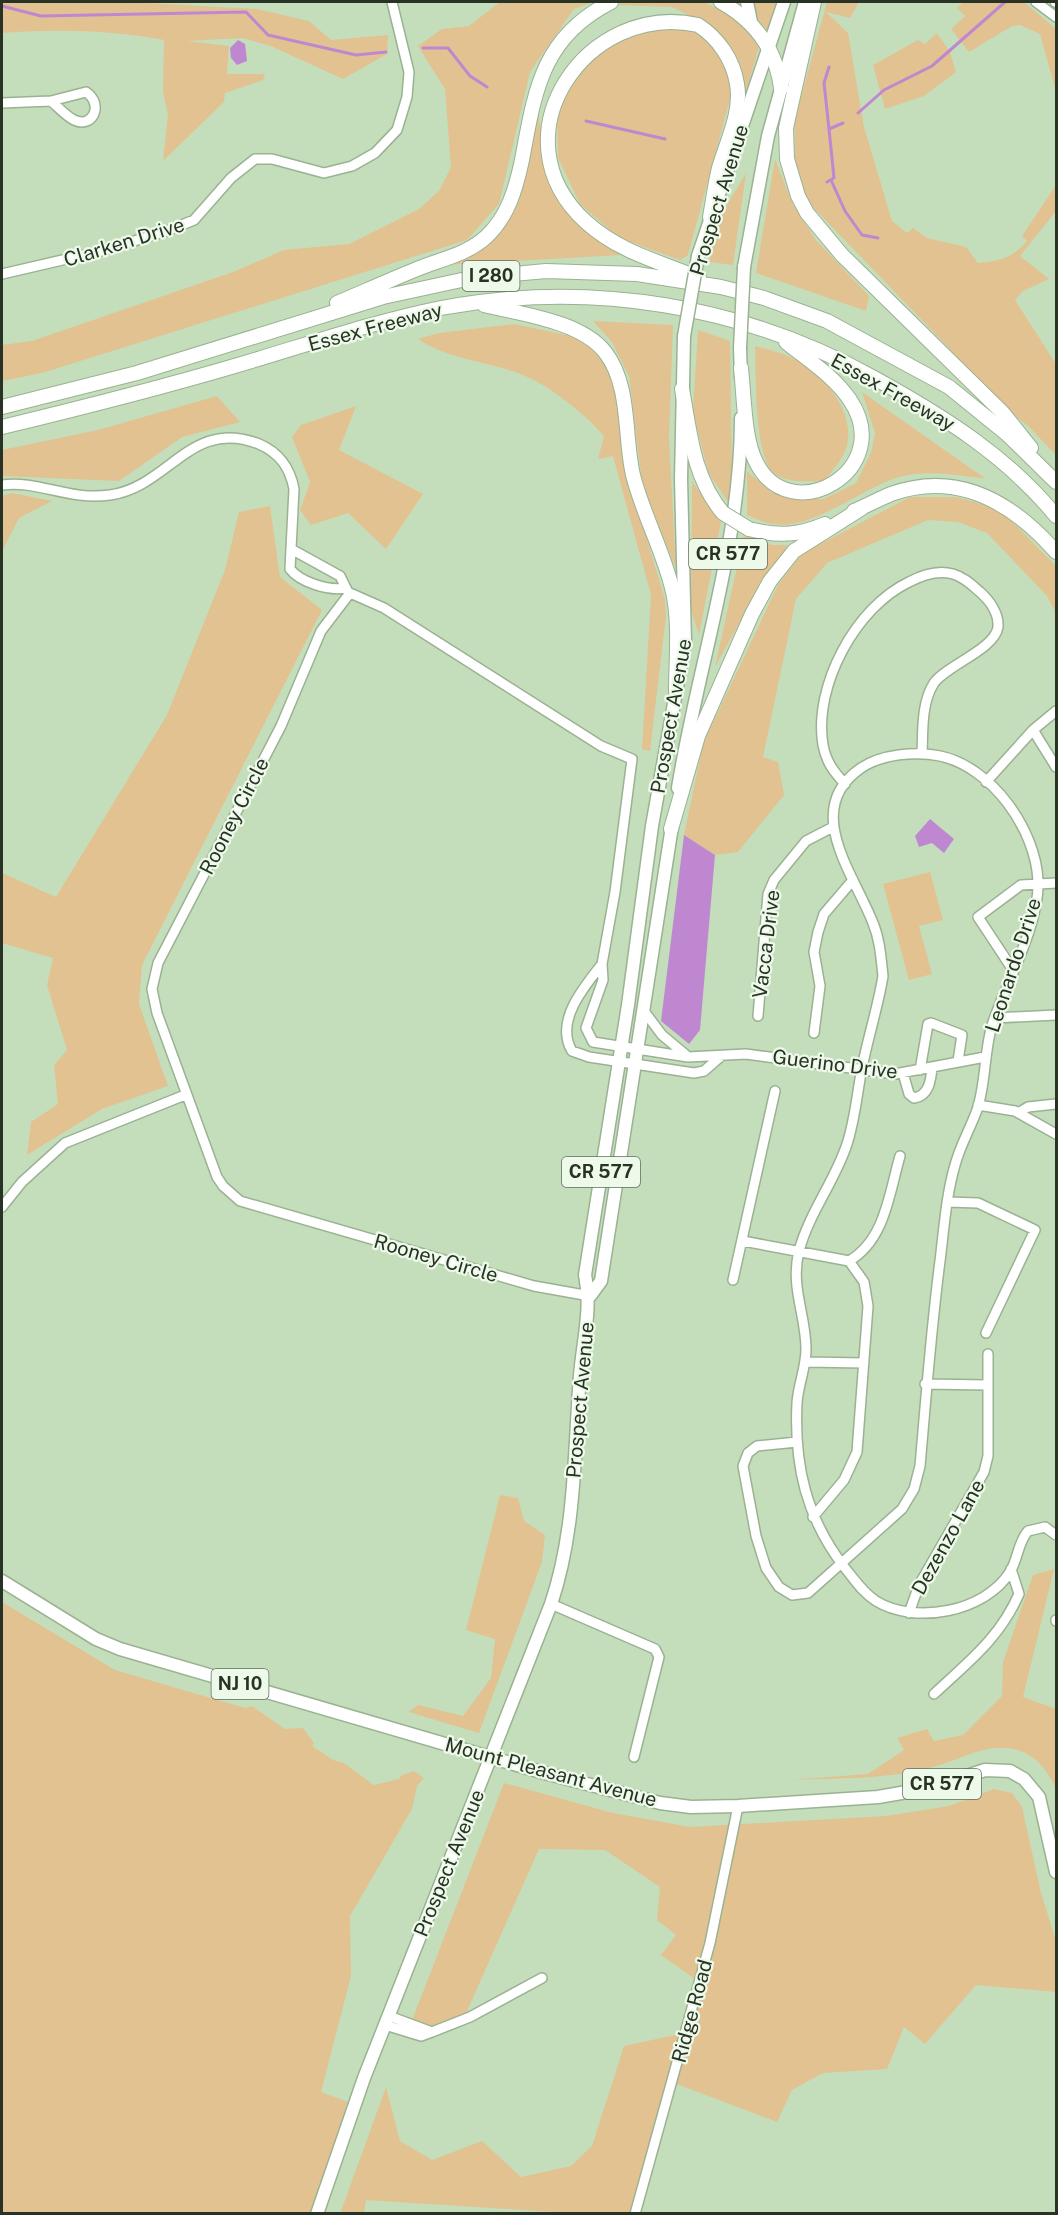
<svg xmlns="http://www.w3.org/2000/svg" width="1058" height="2215" font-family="'Public Sans',sans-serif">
<rect width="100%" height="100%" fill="#c4debc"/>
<!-- green -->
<path fill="#e2c291" d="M 2,2 L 129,2 L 257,9 L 309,21 L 331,40 L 388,35 L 387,54 L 343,79 L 273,47 L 243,38 L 187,41 L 229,46 L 227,74 L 265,74 L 263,80 L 225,93 L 224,102 L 163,161 L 168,115 L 163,92 L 164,40 C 111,30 56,29 2,33 Z
M 500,2 L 594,2 L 574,9 L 530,72 L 499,204 L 467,240 L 42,373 L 2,381 L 2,345 L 32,341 L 233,272 L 284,250 L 349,244 L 419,209 L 439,191 L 451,167 L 445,89 L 418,46 L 442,29 L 469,26 Z
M 630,2 L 703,2 L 733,15 L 760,43 L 743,102 L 737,61 L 712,26 L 672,7 L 613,5 Z
M 753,2 L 776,2 L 767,30 C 760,23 750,12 753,2 Z
M 827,2 L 859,2 L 850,18 L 826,12 L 848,33 L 864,127 L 892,221 L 907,233 L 913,228 L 927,238 L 966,247 L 978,263 C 999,261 1013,258 1027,241 L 1022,236 L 1056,185 L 1056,211 L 1020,256 L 1049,279 L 1023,291 L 1015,300 L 1056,364 L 1056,455 L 1027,425 L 1002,406 L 1002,403 L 804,198 L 795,159 L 795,119 Z
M 963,2 L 1024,2 L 1055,28 L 1056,92 L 1040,34 L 1020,25 L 1012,26 L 969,52 L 951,29 L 965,16 L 957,8 Z
M 653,18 L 688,24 L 719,49 L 733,88 L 688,255 L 680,260 L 619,238 L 580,204 L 558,158 L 557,120 L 569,69 L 588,49 L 620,24 Z
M 937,33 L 950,52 L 956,72 L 924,96 L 885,109 L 873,65 L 918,40 L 925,44 Z
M 538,113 L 548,175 L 571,217 L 620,255 L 446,265 L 506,222 L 522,191 Z
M 775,159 L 793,205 L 816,240 L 869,296 L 866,311 L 756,273 Z
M 746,173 L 733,265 L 709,262 L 720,217 Z
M 593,321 L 673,325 L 669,438 L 676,569 L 642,483 L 629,376 L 612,342 Z
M 515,324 L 584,339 L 612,374 L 631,487 L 665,599 L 666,616 L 650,751 L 642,749 L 651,595 L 613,456 L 598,459 L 604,436 C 588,417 558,393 536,381 C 499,361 453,363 418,339 L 439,333 Z
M 698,330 L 730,341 L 732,485 L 728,502 L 708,472 L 693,411 Z
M 755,346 C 765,349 777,351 786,355 C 818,370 852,403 848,441 C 846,456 833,470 824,481 C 807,481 788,484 774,473 C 754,458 756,373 755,346 Z
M 862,392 L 986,479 C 956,475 926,469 896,478 C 859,490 811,531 773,524 C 764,523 755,518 747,515 L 747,471 L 771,492 L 797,499 L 824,499 L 856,483 L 871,453 L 875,433 Z
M 217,396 L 240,422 L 182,437 L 119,481 L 2,476 L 2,450 L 98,430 Z
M 356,406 L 339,450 L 423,494 L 386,549 L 348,513 L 311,525 L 300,510 L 310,482 L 292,437 L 301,425 Z
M 692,481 L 721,522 L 699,635 L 691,610 Z
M 12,493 L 52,501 L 19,518 L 2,551 L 2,496 Z
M 910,497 L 956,497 L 1000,509 L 1056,566 L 1056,613 L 1047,596 L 987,533 L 958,522 L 928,520 L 827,563 L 796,599 L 763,757 L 778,762 L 784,795 L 738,852 L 715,855 L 684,835 L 703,744 L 778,585 L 803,553 Z
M 270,506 L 280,577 L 322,610 L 142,965 L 139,1004 L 168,1086 L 102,1109 L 27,1155 L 31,1122 L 58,1104 L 54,1065 L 67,1050 L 47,985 L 53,958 L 2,943 L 2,873 L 56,897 L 167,715 L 225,570 L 239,512 Z
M 744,535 L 772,545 L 788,545 L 759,587 L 715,667 Z
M 930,872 L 943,920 L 919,926 L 932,974 L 909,980 L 883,884 Z
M 500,1495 L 518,1498 L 524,1521 L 545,1535 L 542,1562 L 479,1733 L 409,1712 L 418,1705 L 463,1716 L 491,1678 L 495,1639 L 466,1630 Z
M 1054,1569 L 1023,1697 L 1056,1709 L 1056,1789 C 1048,1772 1039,1758 1020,1751 C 992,1741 966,1757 940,1765 C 892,1780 838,1778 789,1780 L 868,1774 L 904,1750 L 897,1738 L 927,1729 L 934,1741 L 963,1735 L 1002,1696 L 1003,1662 L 1033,1575 Z
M 2,1602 L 115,1670 L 245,1708 L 252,1706 L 285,1729 L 303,1728 L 314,1743 L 312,1746 L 333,1760 L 344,1763 L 374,1785 L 399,1779 L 402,1775 L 414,1771 L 424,1778 L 417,1786 L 412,1809 L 350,1916 L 351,1976 L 321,2092 L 348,2102 L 310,2213 L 2,2213 Z
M 504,1783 L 613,1813 L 690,1827 L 886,1816 L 949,1806 L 994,1789 L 1012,1793 L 1022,1807 L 1041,1893 L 1056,1941 L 1056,1992 L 976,1985 L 925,2044 L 904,2027 L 887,2069 L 823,2073 L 792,2090 L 777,2122 L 674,2083 L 638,2213 L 569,2213 L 366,2200 L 364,2213 L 340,2214 L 386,2087 L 400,2141 L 432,2160 L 482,2141 L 521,2177 L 571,2166 L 592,2146 L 624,2046 L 689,2032 L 705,1986 L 661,1955 L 676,1935 L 657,1920 L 660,1887 L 605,1850 L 539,1849 L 464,2018 L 432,2033 L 409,2028 Z"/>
<!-- water -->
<path fill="#c087d1" d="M 238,40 L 245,44 L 247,61 L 237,65 L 231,58 L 230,48 Z
M 930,819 L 954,839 L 944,853 L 932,843 L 919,847 L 915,836 Z
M 684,835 L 715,855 L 700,1030 L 689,1044 L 661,1021 Z"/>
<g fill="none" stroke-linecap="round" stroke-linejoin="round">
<!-- stream -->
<path stroke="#c087d1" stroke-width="3" d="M 2,6 L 41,16 L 246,12 L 268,35 L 356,55 L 386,52
M 423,48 L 448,48 L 470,76 L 487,87
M 829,67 L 824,83 L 829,129
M 858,113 L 884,90 L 932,66 L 1005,2
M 586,121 L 665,139
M 831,180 L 845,211 L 862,235 L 878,238
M 827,182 L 834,178 L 829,129 L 843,123"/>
<!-- minor casing -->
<g stroke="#9ab292" stroke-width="12">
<path id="minor" d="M 1036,2 L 1056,17
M 1055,2 L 1056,2
M 2,103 L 51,101 L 86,92 C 104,104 93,129 74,120 C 66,116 58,107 51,101
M 2,274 L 101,251 L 167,231 L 194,220 L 231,178 L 255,159 L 272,159 L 324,173 L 352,166 L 375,153 L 397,130 L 407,97 L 409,72 L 392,2
M 2,485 C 39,480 68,501 110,495 C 169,487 191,417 259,444 C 280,453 290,468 294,489 L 290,569 C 300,582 328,591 345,588
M 291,549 L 340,576 L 347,590
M 1033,730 L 1056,767
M 986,782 L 1033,730 L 1056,711
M 845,784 C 834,772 826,762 823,745 C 813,686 856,607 909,582 C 922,575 939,570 953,574 C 964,577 972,585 980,592 C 989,600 999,613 998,627 C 995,649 947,665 934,683 C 921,703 923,732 922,754
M 602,964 C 585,986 554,1021 572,1051 L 589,1057 L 694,1073 L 704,1071 L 720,1057
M 1013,970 L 978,917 L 1021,885 L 1056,883
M 644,1011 L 662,1035 L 686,1055
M 758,1016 L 768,894 L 774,880 L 806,841 L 833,827
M 995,1018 L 1056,1015
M 814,1033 L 820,986 L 814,952 L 818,932 L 824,914 L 853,880
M 920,1070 L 928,1024 L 931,1023 L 962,1035 L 958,1061
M 903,1073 L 909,1094 L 914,1098 C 929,1096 931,1080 932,1067
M 978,1105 L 1015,1111 L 1056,1134
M 1018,1113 L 1028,1107 L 1056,1104
M 947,1202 L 978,1203 L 1035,1230 L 986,1333
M 2,1207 L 22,1182 L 65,1143 L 185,1095
M 743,1241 L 849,1261 C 885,1240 889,1194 900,1156
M 733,1280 L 775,1091
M 590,1296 L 534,1286 L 240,1201 L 223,1186 L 217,1177 L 157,1013 L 152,989 L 158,963 L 281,726 L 321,631 L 350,593 L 384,608 L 601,746 L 632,759 L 615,892 L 602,964 L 603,980 L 586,1028 L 593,1042 L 688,1057 L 746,1054 L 895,1074 L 985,1057
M 806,1362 L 864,1363
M 925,1384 L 987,1385
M 797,1442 L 757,1446 L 748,1453 L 743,1466 L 756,1536 L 766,1568 L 779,1587 L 792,1595 L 808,1593 L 902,1509 L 914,1489 L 920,1466 C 926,1398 931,1330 940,1261 C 944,1229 946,1196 955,1165 C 960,1146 970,1129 977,1110 C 986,1083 984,1052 992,1025 C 1006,983 1040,924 1038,881 C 1036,830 992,767 940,756 C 916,751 881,754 861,768 C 801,809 854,874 873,923 C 880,940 881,958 883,976 C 878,1007 868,1037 862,1068 C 857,1093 855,1120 847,1144 C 835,1181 809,1213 799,1251 C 790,1287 806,1315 806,1349 C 806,1368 798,1385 797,1403 C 794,1465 806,1518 845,1568 C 854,1579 863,1593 876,1601 C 915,1625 985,1612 1010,1572 C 1018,1559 1018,1542 1028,1531 L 1045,1527 L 1056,1535
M 813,1517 L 844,1480 L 857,1452 L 868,1306 L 864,1282 L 849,1261
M 551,1604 L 655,1649 L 659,1657 L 634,1757
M 909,1613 L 919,1585 L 984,1472 L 988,1456 L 988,1354
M 1056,1621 L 1056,1620
M 934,1694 C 969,1661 999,1639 1019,1594 L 1011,1569
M 385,2025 L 421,2036 L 432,2032 L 389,2016
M 432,2032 L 470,2017 L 542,1978
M 635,2214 L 710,1943 L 738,1806"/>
</g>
<!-- major casing -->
<g stroke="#9ab292" stroke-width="15">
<path id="major" d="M 747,2 L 751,22
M 698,256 L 784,2
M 744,267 L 768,136 L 805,2
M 740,348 L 741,377
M 678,788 C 698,664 741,544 741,418
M 590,1296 L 601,1281 L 673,820
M 2,1581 L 96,1639 L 120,1649 L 541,1772 L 660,1803 L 691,1807 L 738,1806 L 878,1797 L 930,1788 L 985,1770 L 1010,1771 L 1024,1779 L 1039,1797 L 1056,1872
M 317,2214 L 364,2078 L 551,1604 C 576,1530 574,1452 580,1375 C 583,1341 592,1308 585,1275 L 628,1005 L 652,826 L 685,642 L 681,479 L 684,336"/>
</g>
<!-- highway casing -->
<g stroke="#9ab292" stroke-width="16">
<path id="highway" d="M 721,2 C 755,21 776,49 781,88
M 814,2 L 786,128 L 787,159 L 798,196 L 807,213 L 842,255 L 1003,413 L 1031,448
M 699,278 C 660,262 619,252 586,222 C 492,136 588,0 698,25 C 718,38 733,59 737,84 C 742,112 727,141 719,168 C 715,184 713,201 710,217
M 337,303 C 363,292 390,280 417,269 C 441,259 466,255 486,237 C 508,217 516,188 522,160 C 535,90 542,37 611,2
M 484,305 C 520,314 581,321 605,352 C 631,385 624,437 633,475 C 643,515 664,552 673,592 C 680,624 676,660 676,692
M 741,368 C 744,395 744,439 756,462 C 790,531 897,470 850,400 C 834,376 808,360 786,342
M 682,389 C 690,432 693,478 723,513
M 2,407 L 137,373 L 383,297 L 471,278 L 546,271 L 637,274 L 721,287 L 764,298 L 827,321 L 949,387 L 1007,434 L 1056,482
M 2,427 C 81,408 160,388 238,365 C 306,345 372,322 441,308 C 590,280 744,305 876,379 C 943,416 1007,456 1056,516
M 854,511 C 866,506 879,499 891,494 C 958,470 1013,503 1056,552
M 749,529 C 777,536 798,536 825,524
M 671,829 L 698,736 L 752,614 L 770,581 L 794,551 L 862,508"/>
</g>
<!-- minor -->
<use href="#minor" stroke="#fff" stroke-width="9"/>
<!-- major -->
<use href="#major" stroke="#fff" stroke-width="12"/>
<!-- highway -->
<use href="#highway" stroke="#fff" stroke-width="14"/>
<!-- major-bridge casing -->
<g stroke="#9ab292" stroke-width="15" stroke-linecap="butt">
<path id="major-bridge" d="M 684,336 L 698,256
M 740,348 L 744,267"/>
</g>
<!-- highway-bridge casing -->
<g stroke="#9ab292" stroke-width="16" stroke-linecap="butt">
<path id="highway-bridge" d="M 723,513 L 749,529"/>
</g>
<!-- major-bridge -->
<use href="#major-bridge" stroke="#fff" stroke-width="12"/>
<!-- highway-bridge -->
<use href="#highway-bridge" stroke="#fff" stroke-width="14"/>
</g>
<g text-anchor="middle" stroke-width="4.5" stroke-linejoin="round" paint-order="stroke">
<!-- shield labels -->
<g fill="#edfae9" stroke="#636e60" stroke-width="1.5">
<rect x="462.5" y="261" width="57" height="30" rx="4.5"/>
<rect x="689" y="539" width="78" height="30" rx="4.5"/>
<rect x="562" y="1157" width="78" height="30" rx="4.5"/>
<rect x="211.5" y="1669" width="57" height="30" rx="4.5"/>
<rect x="903" y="1769" width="78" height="30" rx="4.5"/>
</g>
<g font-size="18" font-weight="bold" fill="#283225">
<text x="491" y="282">I 280</text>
<text x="728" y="560">CR 577</text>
<text x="601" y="1178">CR 577</text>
<text x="240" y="1690">NJ 10</text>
<text x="942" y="1790">CR 577</text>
</g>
<!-- street labels -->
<g font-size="20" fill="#283225" stroke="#edfae9">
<text transform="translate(719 200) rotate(-73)" y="7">Prospect Avenue</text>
<text transform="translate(124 242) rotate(-17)" y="7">Clarken Drive</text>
<text transform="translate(375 327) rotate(-15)" y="7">Essex Freeway</text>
<text transform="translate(893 392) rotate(29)" y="7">Essex Freeway</text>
<text transform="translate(671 716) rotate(-80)" y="7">Prospect Avenue</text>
<text transform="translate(234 816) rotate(-63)" y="7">Rooney Circle</text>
<text transform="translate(766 944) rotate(-83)" y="7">Vacca Drive</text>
<text transform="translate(1013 965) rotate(-72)" y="7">Leonardo Drive</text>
<text transform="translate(835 1064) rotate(7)" y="7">Guerino Drive</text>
<text transform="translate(436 1258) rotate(16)" y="7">Rooney Circle</text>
<text transform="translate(580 1400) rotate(-85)" y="7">Prospect Avenue</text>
<text transform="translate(948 1537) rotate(-61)" y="7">Dezenzo Lane</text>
<text transform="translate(551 1772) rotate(15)" y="7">Mount Pleasant Avenue</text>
<text transform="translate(449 1863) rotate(-68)" y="7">Prospect Avenue</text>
<text transform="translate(692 2011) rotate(-75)" y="7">Ridge Road</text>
</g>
</g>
<!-- border -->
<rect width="1058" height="2215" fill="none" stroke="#283225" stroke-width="6"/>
</svg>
